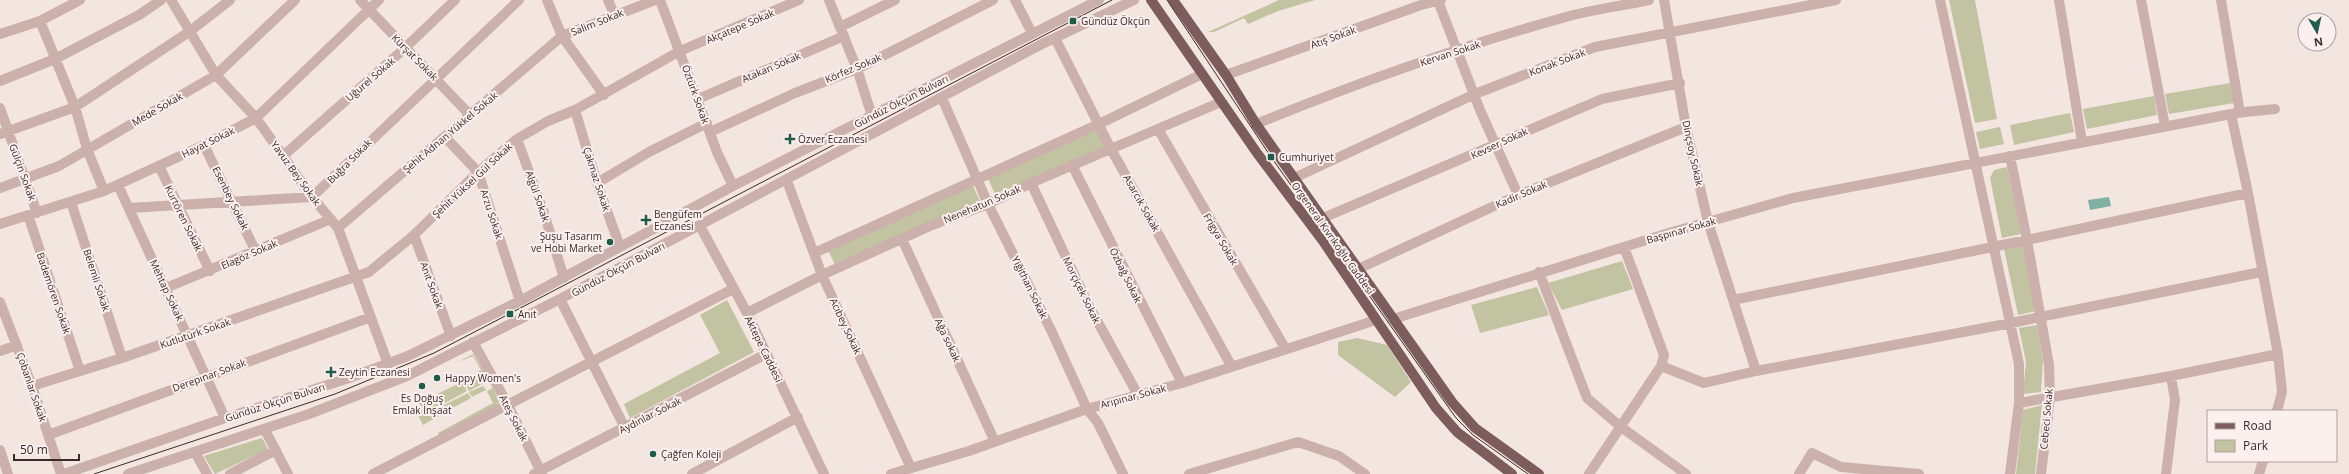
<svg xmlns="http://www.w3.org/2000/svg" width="2349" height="474" font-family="'Open Sans',sans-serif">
<rect width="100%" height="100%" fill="#f3e5e0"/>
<!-- green -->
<path fill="#c2c3a0" d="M 1279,0 L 1315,0 L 1278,11 L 1248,24 L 1244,18 L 1214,32 L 1208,32 Z
M 1949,0 L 1975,0 L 1997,119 L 1975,123 Z
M 2230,83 L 2234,103 L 2169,114 L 2165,94 Z
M 2154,96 L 2157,115 L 2087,129 L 2083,109 Z
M 2070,113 L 2074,132 L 2014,145 L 2010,125 Z
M 2000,127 L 2004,144 L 1980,149 L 1976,132 Z
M 1099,129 L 1106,146 L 995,194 L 988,179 Z
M 2007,167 L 2021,234 L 2002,238 L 1990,178 L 1994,170 Z
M 973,186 L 980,201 L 835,265 L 828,250 Z
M 2023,245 L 2036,311 L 2018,315 L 2004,249 Z
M 1622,261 L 1633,289 L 1562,310 L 1548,283 Z
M 1537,287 L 1549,315 L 1480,333 L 1471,305 Z
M 727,300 L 754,352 L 630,418 L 624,404 L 720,353 L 700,315 Z
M 2037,325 L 2043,361 L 2041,392 L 2023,394 L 2026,362 L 2019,328 Z
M 1357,338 L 1387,345 L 1411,382 L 1395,397 L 1338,355 L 1338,342 Z
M 473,354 L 489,380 L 469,391 L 463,381 L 481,370 L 473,356 L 458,362 Z
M 462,382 L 467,391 L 441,405 L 435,395 Z
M 483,386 L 486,390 L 472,397 L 469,392 Z
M 493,388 L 499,402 L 497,407 L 439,436 L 438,433 L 493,403 L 487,391 Z
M 468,393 L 471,398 L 445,412 L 442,406 Z
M 435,396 L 440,405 L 430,411 L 441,407 L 444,413 L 423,425 L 417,413 L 423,410 L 419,403 Z
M 2042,405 L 2035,474 L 2016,474 L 2023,410 Z
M 262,438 L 268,449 L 215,474 L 204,456 Z"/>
<!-- water -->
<path fill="#7fb1a4" d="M 2109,197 L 2111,206 L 2090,210 L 2088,200 Z"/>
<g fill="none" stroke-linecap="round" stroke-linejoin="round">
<!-- minor -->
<path stroke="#ccb0ab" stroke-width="10" d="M 171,0 L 216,75 L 256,118 L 312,197 L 338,228 L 388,364
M 360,0 L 470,115
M 547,0 L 562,36 L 604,95
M 608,0 L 614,14
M 660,0 L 717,152 L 733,186
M 829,0 L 857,69 L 872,116
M 1015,0 L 1032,33
M 1664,0 L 1686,127 L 1708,222 L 1756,371
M 1940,0 L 2019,364 L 2019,403 L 2010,474
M 2059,0 L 2082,142
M 2141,0 L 2165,126
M 2221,0 L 2240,113
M 1438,1 L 1480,110 L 1518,195
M 40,21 L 75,107 L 87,149 L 104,191
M 840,27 L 895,0
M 0,34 L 40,21 L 80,0
M 1055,38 L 1111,149 L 1232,367
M 1226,75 L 1421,5 L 1441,0
M 0,81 L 55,59 L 139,15 L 161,0
M 942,98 L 988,204 L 1051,330 L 1087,409 L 1098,423 L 1123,474
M 698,99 L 844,36
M 0,108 L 37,213
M 575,110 L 597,183 L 620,247
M 2235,113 L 2275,109
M 1256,124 C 1357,83 1460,46 1566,17 C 1593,9 1622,6 1649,0
M 1158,129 L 1285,348
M 710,132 L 795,93 L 857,69 L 993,0
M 0,134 L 75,107 L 189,32 L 230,0
M 445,137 L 478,172 L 520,301
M 517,139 L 543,210 L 564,278
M 204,145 L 256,252
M 283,156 L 405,48 L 455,0
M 1072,165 L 1182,383
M 159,166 L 210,271
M 1294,178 L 1475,94 L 1595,47 L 1836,0
M 787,181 L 822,275 L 911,468
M 597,183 L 649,152 L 707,123
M 1031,183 L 1090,308 L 1138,395
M 118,185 L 225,418
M 0,188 L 59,166 L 216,75 L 295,0
M 2248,193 L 2278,354 L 2282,392 L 2277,411
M 71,202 L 122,358
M 129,208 L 312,197 L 519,0
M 28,215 L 80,371
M 1323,218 L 1602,99 L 1680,83
M 0,224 L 104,191 L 204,145 L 256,118 L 379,0
M 700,226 L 747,313 L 824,474
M 338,228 L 562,36 L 655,0
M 414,235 L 451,336
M 902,239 L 995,442
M 814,253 L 1099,124 L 1202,74
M 1358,269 L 1518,195 L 1686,127
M 1539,272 L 1587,398 L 1621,427 L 1686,474
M 166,288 L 331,219
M 560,299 L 625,428
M 1733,300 L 2027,240 L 2010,156
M 0,302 L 32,386 L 61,474
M 747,313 L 822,275 L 932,225 L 988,204 L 1031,183 L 1221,102
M 1393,319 L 1672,232 L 1793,198 L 2231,114 L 2248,193 L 2027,240 L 2049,365 L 2050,398 L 2041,474
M 473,342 L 508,405 L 542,474
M 0,351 L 17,345
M 1661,366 L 1704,383 L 1756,371 L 2011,323 L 2261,272
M 32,386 L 122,358 L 369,272 L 414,235 L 478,172 L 517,139 L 548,121 L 575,110 L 680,51 L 799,0
M 2019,403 L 2171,376 L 2278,354
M 265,430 L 288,474
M 48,435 L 371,317
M 0,450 L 8,474
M 195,452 L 207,474
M 64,474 L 225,418 L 349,378 L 408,356 L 520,301 L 733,186 L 1099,0
M 128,474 L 309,414 L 407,376 L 560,299 L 1040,45 L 1134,0
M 230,474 L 276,450
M 373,474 L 733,289
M 534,474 L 766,354
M 692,474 L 798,417
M 891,474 L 969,451 L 1087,409 L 1182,383 L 1376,320
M 1189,474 L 1298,442 L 1339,456 L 1365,474
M 1589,474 L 1661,366 L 1664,355 L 1624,247
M 1799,474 L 1812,453 L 1841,467 L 1919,474
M 2166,474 L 2175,400 L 2171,376
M 2259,474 L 2263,461"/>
<!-- major -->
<path stroke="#7c5d5c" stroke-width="10" d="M 1151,0 L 1257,153 L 1323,241 L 1436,408 L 1457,432 L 1512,474
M 1173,0 L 1226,75 L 1256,124 L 1452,402 L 1475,428 L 1539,474"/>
<!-- tram -->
<path stroke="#3a2b2b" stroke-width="1" d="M 1167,0 L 1271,157 L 1456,418 L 1473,435 L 1528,474
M 94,474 L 335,394 L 434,353 L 1112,0"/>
</g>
<!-- markers -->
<g fill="#1f5c4e" stroke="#fbf0ed" stroke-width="1.5">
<rect x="1069" y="17" width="8" height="8" rx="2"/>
<path d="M788 133h4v4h4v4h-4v4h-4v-4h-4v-4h4z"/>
<rect x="1267" y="153" width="8" height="8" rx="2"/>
<path d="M644 214h4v4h4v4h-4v4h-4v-4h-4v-4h4z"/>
<circle cx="610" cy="242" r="4"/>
<rect x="506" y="310" width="8" height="8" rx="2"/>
<path d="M329 366h4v4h4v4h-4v4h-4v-4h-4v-4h4z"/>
<circle cx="437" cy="378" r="4"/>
<circle cx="422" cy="386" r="4"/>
<circle cx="653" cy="454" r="4"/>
</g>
<g text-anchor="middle" stroke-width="4" stroke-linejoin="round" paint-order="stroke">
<!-- poi labels -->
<g font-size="10" fill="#3a2b2b" stroke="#fbf0ed" text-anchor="start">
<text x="1081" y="25">Gündüz Ökçün</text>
<text x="798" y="143">Özver Eczanesi</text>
<text x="1279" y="161">Cumhuriyet</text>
<text x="654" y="218">Bengüfem<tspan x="654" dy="12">Eczanesi</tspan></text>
<text x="602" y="240" text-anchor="end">Şuşu Tasarım<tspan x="602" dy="12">ve Hobi Market</tspan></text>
<text x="518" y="318">Anıt</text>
<text x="339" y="376">Zeytin Eczanesi</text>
<text x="445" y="382">Happy Women's</text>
<text x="422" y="402" text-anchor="middle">Es Doğuş<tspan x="422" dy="12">Emlak İnşaat</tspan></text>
<text x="661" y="458">Çağfen Koleji</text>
</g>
<!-- street labels -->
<g font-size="10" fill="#3a2b2b" stroke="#fbf0ed">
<text transform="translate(597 22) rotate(-22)" y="4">Salim Sokak</text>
<text transform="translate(740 26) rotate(-23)" y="4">Akçatepe Sokak</text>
<text transform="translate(1333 37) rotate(-20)" y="4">Atış Sokak</text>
<text transform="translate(1450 53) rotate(-18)" y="4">Kervan Sokak</text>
<text transform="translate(415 57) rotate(45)" y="4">Kürşat Sokak</text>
<text transform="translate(1557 62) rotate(-21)" y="4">Konak Sokak</text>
<text transform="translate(771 67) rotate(-23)" y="4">Atakan Sokak</text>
<text transform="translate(853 68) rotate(-23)" y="4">Körfez Sokak</text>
<text transform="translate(370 79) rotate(-41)" y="4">Uğurel Sokak</text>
<text transform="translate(696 94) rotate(70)" y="4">Öztürk Sokak</text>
<text transform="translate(901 101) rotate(-27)" y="4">Gündüz Ökçün Bulvarı</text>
<text transform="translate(157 109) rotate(-30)" y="4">Mede Sokak</text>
<text transform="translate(450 132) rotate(-40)" y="4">Şehit Adnan Yükkel Sokak</text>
<text transform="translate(208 142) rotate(-26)" y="4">Hayat Sokak</text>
<text transform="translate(1499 143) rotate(-25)" y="4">Kevser Sokak</text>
<text transform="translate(1693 153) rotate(78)" y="4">Dinçsoy Sokak</text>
<text transform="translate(349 161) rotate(-45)" y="4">Buğra Sokak</text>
<text transform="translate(23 172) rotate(70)" y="4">Gülçin Sokak</text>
<text transform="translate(296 173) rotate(54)" y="4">Yavuz Bey Sokak</text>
<text transform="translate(597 179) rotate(72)" y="4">Çakmaz Sokak</text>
<text transform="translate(472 180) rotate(-43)" y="4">Şehit Yüksel Gül Sokak</text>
<text transform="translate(1521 194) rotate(-23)" y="4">Kadir Sokak</text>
<text transform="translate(538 196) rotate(71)" y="4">Algül Sokak</text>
<text transform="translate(231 198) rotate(64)" y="4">Esenbey Sokak</text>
<text transform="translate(1142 203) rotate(61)" y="4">Asarcık Sokak</text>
<text transform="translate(982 204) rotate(-23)" y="4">Nenehatun Sokak</text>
<text transform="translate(492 214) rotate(72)" y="4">Arzu Sokak</text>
<text transform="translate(184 218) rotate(64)" y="4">Kurtören Sokak</text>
<text transform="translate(1681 230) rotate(-16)" y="4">Başpınar Sokak</text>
<text transform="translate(1333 238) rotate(55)" y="4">Orgeneral Kıvrıkoğlu Caddesi</text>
<text transform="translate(1221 239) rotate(60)" y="4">Frigya Sokak</text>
<text transform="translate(249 254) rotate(-23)" y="4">Elagöz Sokak</text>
<text transform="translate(618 269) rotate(-28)" y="4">Gündüz Ökçün Bulvarı</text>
<text transform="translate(1126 275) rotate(64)" y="4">Özbağ Sokak</text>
<text transform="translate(97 280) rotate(72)" y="4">Belemli Sokak</text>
<text transform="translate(432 285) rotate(70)" y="4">Anıt Sokak</text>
<text transform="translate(1030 287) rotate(64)" y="4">Yiğithan Sokak</text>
<text transform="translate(167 290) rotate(65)" y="4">Mehtap Sokak</text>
<text transform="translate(1082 290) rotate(64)" y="4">Morçiçek Sokak</text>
<text transform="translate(54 293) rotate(71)" y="4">Bademören Sokak</text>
<text transform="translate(846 326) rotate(65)" y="4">Acıbey Sokak</text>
<text transform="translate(195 333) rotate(-19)" y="4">Kutlutürk Sokak</text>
<text transform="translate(948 340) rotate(65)" y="4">Ağa sokak</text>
<text transform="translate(764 349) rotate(64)" y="4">Aktepe Caddesi</text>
<text transform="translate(209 375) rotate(-20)" y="4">Derepınar Sokak</text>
<text transform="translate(32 387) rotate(71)" y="4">Çobanlar Sokak</text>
<text transform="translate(1133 396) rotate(-15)" y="4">Arıpınar Sokak</text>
<text transform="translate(275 402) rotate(-18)" y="4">Gündüz Ökçün Bulvarı</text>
<text transform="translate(650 415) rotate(-27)" y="4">Aydınlar Sokak</text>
<text transform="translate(514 418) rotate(63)" y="4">Ateş Sokak</text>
<text transform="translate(2046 419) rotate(-85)" y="4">Cebeci Sokak</text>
</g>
</g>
<!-- legend -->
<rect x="2207" y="410" width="130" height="52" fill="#fbf0ed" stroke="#aea19f"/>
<rect x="2215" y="423" width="20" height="6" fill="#7c5d5c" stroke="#aea19f"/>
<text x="2243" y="430" font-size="12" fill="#3a2b2b">Road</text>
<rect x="2215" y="440" width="20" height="12" fill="#c2c3a0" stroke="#aea19f"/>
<text x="2243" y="450" font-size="12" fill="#3a2b2b">Park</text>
<!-- north arrow -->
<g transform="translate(2317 32) rotate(171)"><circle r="19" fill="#fbf0ed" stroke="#aea19f"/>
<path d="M0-3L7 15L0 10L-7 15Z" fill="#1f5c4e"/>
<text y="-6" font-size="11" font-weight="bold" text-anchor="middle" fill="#3a2b2b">N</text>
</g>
<!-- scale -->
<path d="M14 454v6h65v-6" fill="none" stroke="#3a2b2b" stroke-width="2"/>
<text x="20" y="454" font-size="12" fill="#3a2b2b" stroke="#fbf0ed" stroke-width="3" paint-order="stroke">50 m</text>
</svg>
